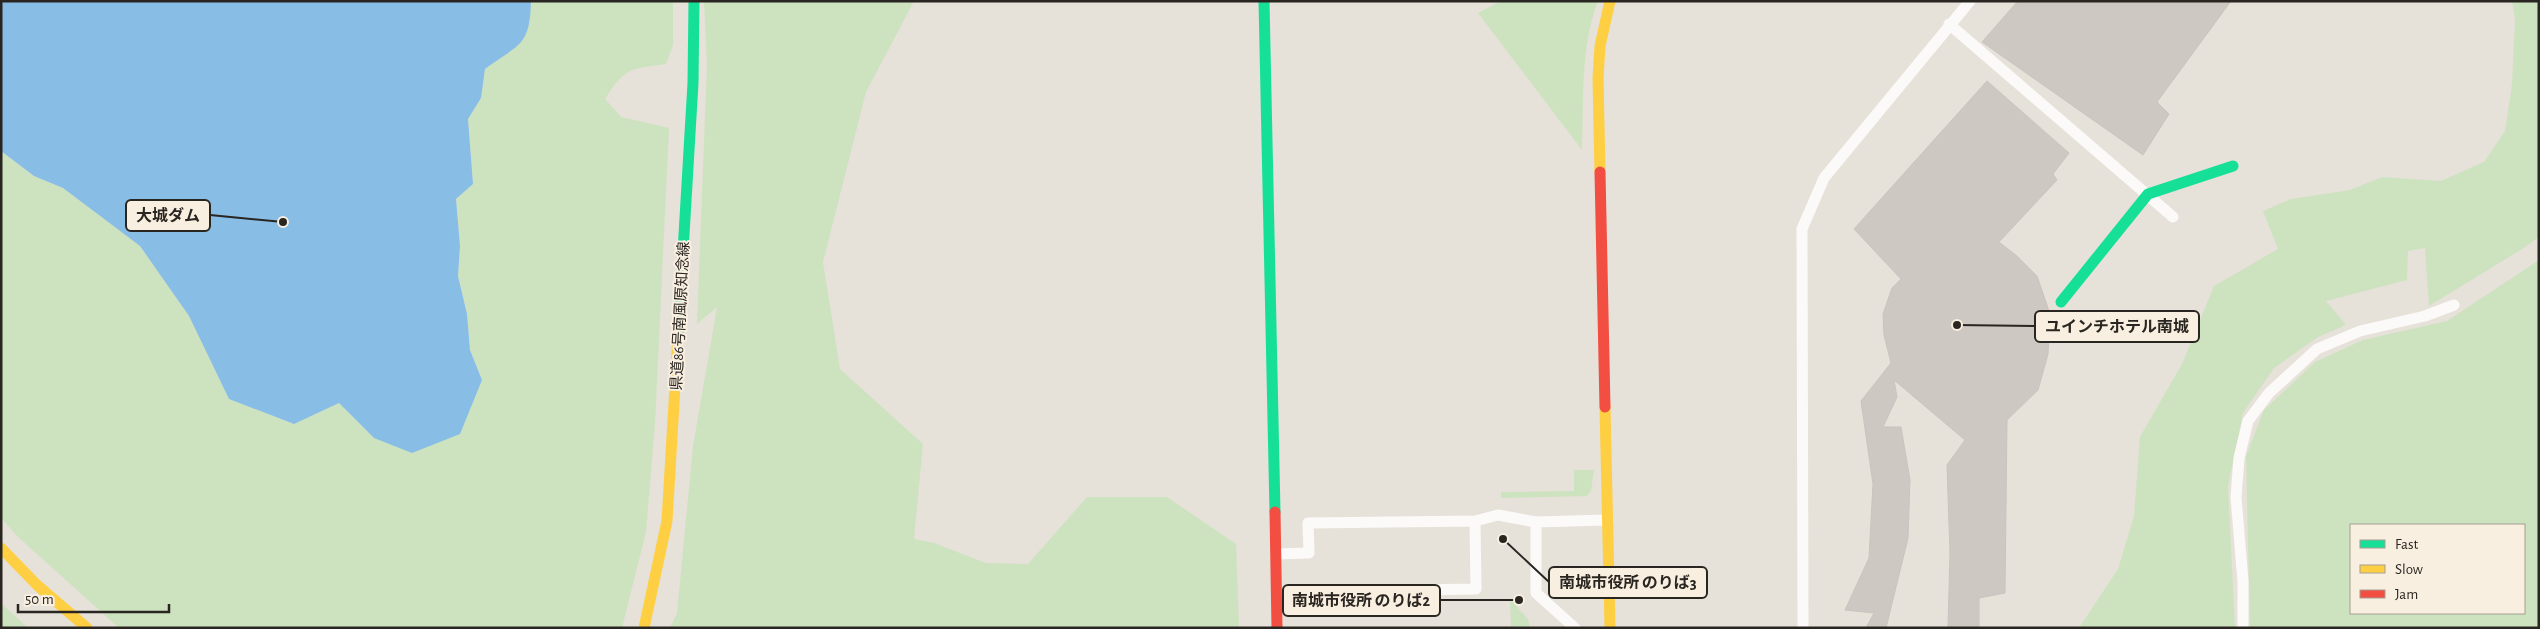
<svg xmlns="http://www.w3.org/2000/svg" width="2540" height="629" font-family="'Alegreya Sans','Noto Sans JP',sans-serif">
<rect width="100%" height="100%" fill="#e6e1d9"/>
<!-- green -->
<path fill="#cde3bf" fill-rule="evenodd" d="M 531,1 L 673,1 L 673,45 L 666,64 C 631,69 625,67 605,99 L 621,117 L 669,128 L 655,424 L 646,532 L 622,628 L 119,628 L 17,536 L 1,518 L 1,151 L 34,176 L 63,188 L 140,246 L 189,316 L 229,399 L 294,424 L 339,403 L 374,438 L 482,380 L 470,350 L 467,314 L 458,276 L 460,246 L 456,199 L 473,184 L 468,119 L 481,98 L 485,69 C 518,44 529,48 531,1 Z
M 704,1 L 914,1 L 866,92 L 823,262 L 840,369 L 923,444 L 914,539 L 934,543 L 986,563 L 1028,564 L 1087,497 L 1167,497 L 1236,544 L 1239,628 L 670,628 L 677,613 L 693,446 L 717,307 L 697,324 L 707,64 Z
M 1501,1 L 1598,1 C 1580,48 1584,101 1582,150 L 1478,13 Z
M 2512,1 L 2539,1 L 2539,237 L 2522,249 L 2429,306 L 2425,248 L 2408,251 L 2407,280 L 2326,301 L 2346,325 L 2318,337 L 2274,368 L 2243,413 L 2228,486 L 2235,628 L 2079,628 L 2118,569 L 2134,516 L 2140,437 L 2182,364 L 2214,286 L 2278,249 L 2263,211 L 2291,199 L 2350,190 L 2382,177 L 2441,181 L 2484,162 L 2505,131 L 2512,84 L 2515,20 Z
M 2539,260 L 2539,628 L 2250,628 L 2246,456 L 2264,410 L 2315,362 L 2363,340 L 2447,321 ZM 2524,525 L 2524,613 L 2351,613 L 2351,525 Z
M 1574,470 L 1594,470 L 1591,491 L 1587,496 L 1501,498 L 1501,492 L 1574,491 Z
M 1510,599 L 1528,619 L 1530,628 L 1511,628 Z
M 1,603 L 28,628 L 1,628 Z"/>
<!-- water -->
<path fill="#88bde6" d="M 1,1 L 531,1 C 530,48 518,44 485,69 L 481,98 L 468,119 L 473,184 L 456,199 L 460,246 L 458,276 L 467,314 L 470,350 L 482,380 L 460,434 L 412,453 L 374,438 L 339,403 L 294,424 L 229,399 L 189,316 L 140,246 L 63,188 L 34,176 L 1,151 Z"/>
<!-- building -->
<path fill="#cec8c2" stroke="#c9c4bf" d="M 2018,1 L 2231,1 L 2157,102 L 2169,114 L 2143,155 L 1982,42 Z
M 1987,81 L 2069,153 L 2053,174 L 2057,180 L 1999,242 L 2017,256 L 2037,276 L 2050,314 L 2048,354 L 2038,390 L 2007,420 L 2005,593 L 1979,598 L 1979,628 L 1948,628 L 1950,553 L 1947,465 L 1965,440 L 1894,380 L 1897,397 L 1883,427 L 1901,427 L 1910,480 L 1908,538 L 1886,628 L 1866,628 L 1874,613 L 1845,610 L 1869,558 L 1873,484 L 1861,401 L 1891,363 L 1884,335 L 1883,314 L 1892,288 L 1901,279 L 1854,229 Z"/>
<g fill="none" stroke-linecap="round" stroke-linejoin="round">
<!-- lane -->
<path stroke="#fbfaf9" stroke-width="11" d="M 1949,24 L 2173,217
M 1276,554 L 1309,553 L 1308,523 L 1475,521 L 1498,515 L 1536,522
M 1352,591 L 1476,589 L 1475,521
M 1575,628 L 1536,593 L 1536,522 L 1608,520
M 1803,628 L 1802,229 L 1824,178 L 1970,1
M 2243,628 L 2243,581 L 2236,497 L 2239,458 L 2248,421 L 2269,393 L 2317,349 L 2360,331 L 2425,316 L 2454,305"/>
<!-- fast -->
<path stroke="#16e098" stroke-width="11" d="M 1264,1 L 1275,512
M 2061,302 L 2148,194 L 2233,166
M 678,336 L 693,83 L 694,1"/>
<!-- slow -->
<path stroke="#ffcf43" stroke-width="11" d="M 1600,172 L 1598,78 L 1600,46 L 1610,1
M 1605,407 L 1610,628
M 1,548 L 37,585 L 87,628
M 644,628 L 667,521 L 678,336"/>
<!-- jam -->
<path stroke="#f24e42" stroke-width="11" d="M 1600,172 L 1605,407
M 1275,512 L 1277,628"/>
</g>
<g text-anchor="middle" stroke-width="4" stroke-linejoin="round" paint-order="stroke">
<!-- street labels -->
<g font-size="15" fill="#292520" stroke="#f9efe0">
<text transform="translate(680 316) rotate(-87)" y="5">県道86号南風原知念線</text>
</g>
</g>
<!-- callouts -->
<path fill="none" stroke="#292520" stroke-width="2" d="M283 222L210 215M1957 325L2035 326M1503 539L1549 582M1519 600L1440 600"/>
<g fill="#292520" stroke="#f9efe0" stroke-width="2">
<circle cx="283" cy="222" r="5"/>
<circle cx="1957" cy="325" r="5"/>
<circle cx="1503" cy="539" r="5"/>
<circle cx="1519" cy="600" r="5"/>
</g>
<g fill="#f9efe0" stroke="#292520" stroke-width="2">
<rect x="126" y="200" width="84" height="31" rx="5"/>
<rect x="2035" y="311" width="164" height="31" rx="5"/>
<rect x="1549" y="567" width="158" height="31" rx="5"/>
<rect x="1283" y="585" width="157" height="31" rx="5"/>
</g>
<g font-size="16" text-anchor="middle" font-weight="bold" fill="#292520">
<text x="168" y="221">大城ダム</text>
<text x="2117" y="332">ユインチホテル南城</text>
<text x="1628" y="588">南城市役所 のりば3</text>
<text x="1361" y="606">南城市役所 のりば2</text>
</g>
<!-- border -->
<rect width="2540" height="629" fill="none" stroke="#292520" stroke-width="5"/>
<!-- legend -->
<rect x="2350" y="524" width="175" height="90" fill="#f9efe0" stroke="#a69e93"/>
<rect x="2360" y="540" width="25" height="8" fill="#16e098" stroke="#a69e93"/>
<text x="2395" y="549" font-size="15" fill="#292520">Fast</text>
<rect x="2360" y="565" width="25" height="8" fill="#ffcf43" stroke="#a69e93"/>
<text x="2395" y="574" font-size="15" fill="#292520">Slow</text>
<rect x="2360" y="590" width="25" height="8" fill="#f24e42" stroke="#a69e93"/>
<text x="2395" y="599" font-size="15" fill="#292520">Jam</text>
<!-- scale -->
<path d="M18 604v8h151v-8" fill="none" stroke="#292520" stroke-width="2.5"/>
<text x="25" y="604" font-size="15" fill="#292520" stroke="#f9efe0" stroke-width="4" paint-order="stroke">50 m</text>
</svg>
